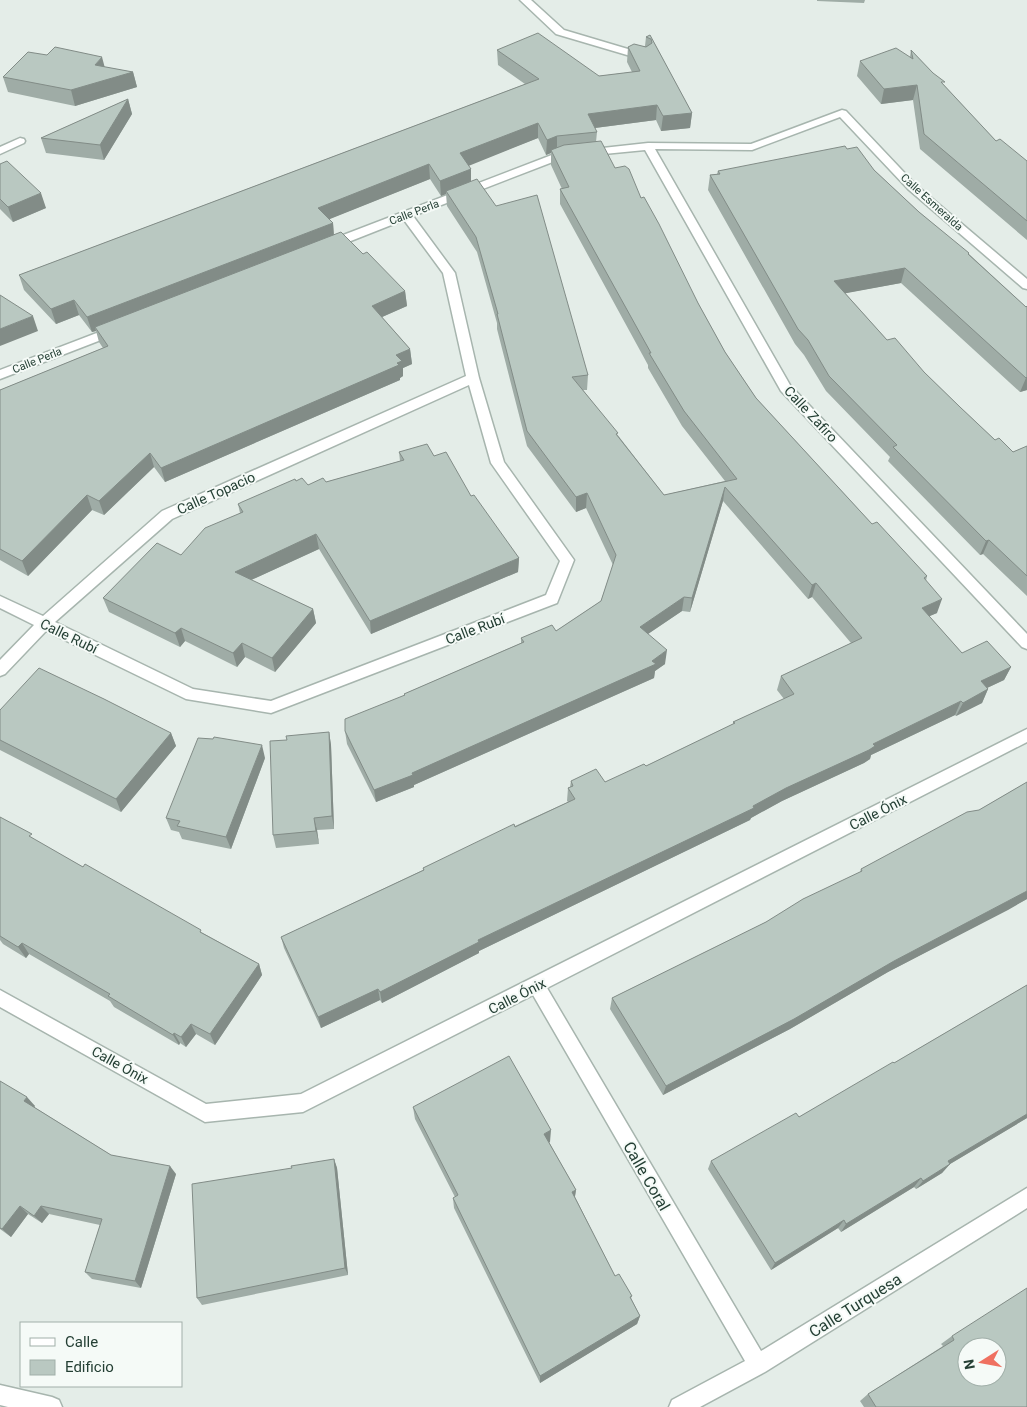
<svg xmlns="http://www.w3.org/2000/svg" width="1027" height="1407" font-family="Roboto,sans-serif">
<rect width="100%" height="100%" fill="#e4ede8"/>
<g fill="none" stroke-linecap="round" stroke-linejoin="round">
<!-- minor casing -->
<g stroke="#a7b5ae" stroke-width="3">
<path id="minor" d="M 520,0 L 531,0 L 564,30 L 648,55 L 649,57 L 644,60 L 556,34 Z
M 842,110 L 846,111 L 916,185 L 1027,279 L 1027,289 L 1023,288 L 908,189 L 840,117 L 752,150 L 655,149 L 790,385 L 1027,634 L 1027,649 L 1022,647 L 781,391 L 645,150 L 563,158 L 413,216 L 455,273 L 479,378 L 504,462 L 574,560 L 557,603 L 271,713 L 186,699 L 46,631 L 5,674 L 0,676 L 0,660 L 34,625 L 0,608 L 0,596 L 43,616 L 162,511 L 466,376 L 443,273 L 404,220 L 333,248 L 325,248 L 323,245 L 325,242 L 557,153 L 648,143 L 751,144 ZM 469,385 L 491,463 L 560,561 L 546,595 L 271,701 L 193,689 L 55,622 L 172,519 Z
M 20,138 L 24,139 L 25,141 L 24,143 L 0,154 L 0,147 Z
M 115,326 L 119,327 L 121,330 L 119,333 L 0,379 L 0,370 Z
M 1027,729 L 1027,742 L 547,988 L 761,1351 L 1027,1188 L 1027,1208 L 765,1372 L 700,1407 L 669,1407 L 672,1400 L 745,1361 L 533,995 L 303,1112 L 205,1122 L 0,1007 L 0,990 L 206,1104 L 301,1094 Z
M 0,1385 L 52,1397 L 59,1400 L 62,1407 L 8,1407 L 0,1405 Z"/>
</g>
<!-- minor -->
<use href="#minor" fill="#fff" fill-rule="evenodd"/>
</g>
<!-- wall -->
<path fill="#9faca6" fill-rule="evenodd" d="M 817,0 L 865,0 L 864,3 L 817,1 Z
M 650,35 L 692,113 L 690,128 L 661,131 L 656,120 L 595,128 L 597,132 L 596,142 L 615,168 L 641,198 L 698,303 L 725,352 L 756,398 L 872,524 L 927,576 L 926,581 L 937,613 L 929,616 L 962,653 L 1011,667 L 1004,680 L 987,688 L 988,689 L 982,703 L 956,716 L 955,715 L 871,755 L 870,759 L 864,763 L 782,801 L 751,818 L 750,820 L 479,951 L 479,953 L 382,1003 L 380,1000 L 321,1028 L 284,948 L 281,937 L 423,870 L 423,868 L 568,802 L 567,801 L 568,788 L 570,787 L 571,781 L 605,782 L 646,766 L 733,724 L 733,722 L 784,699 L 777,690 L 781,676 L 851,643 L 812,597 L 808,599 L 723,501 L 690,612 L 682,611 L 648,634 L 665,664 L 655,671 L 654,678 L 414,785 L 414,787 L 376,802 L 347,744 L 345,731 L 404,696 L 404,694 L 521,643 L 521,638 L 556,631 L 601,601 L 613,565 L 586,508 L 576,512 L 527,446 L 497,329 L 497,323 L 477,252 L 447,206 L 446,194 L 441,196 L 430,179 L 329,219 L 333,223 L 334,235 L 363,254 L 405,291 L 407,306 L 382,317 L 410,349 L 412,364 L 403,368 L 403,376 L 400,378 L 400,380 L 165,482 L 154,467 L 104,515 L 92,510 L 28,576 L 0,560 L 0,390 L 103,348 L 99,342 L 96,331 L 92,332 L 79,315 L 56,324 L 24,290 L 19,275 L 525,84 L 498,65 L 497,50 L 599,76 L 632,72 L 627,62 L 628,47 L 645,46 L 646,37 ZM 538,138 L 546,155 L 551,153 L 551,165 L 562,189 L 560,189 L 560,204 L 648,365 L 648,368 L 682,426 L 725,481 L 664,495 L 583,390 L 587,390 L 588,375 L 471,181 L 468,165 Z
M 911,50 L 996,141 L 1027,161 L 1027,240 L 920,149 L 913,100 L 881,104 L 857,76 L 860,61 L 910,57 Z
M 105,67 L 133,72 L 137,87 L 75,106 L 8,92 L 3,77 Z
M 128,99 L 132,114 L 104,160 L 46,153 L 41,138 Z
M 847,149 L 874,170 L 919,212 L 969,254 L 1026,307 L 1027,306 L 1027,390 L 1020,392 L 901,283 L 845,293 L 887,340 L 924,372 L 960,407 L 995,440 L 1013,452 L 1027,446 L 1027,596 L 983,554 L 980,555 L 888,461 L 890,457 L 826,391 L 804,355 L 795,344 L 708,190 L 710,175 L 717,174 L 718,171 Z
M 0,164 L 46,208 L 13,222 L 0,209 Z
M 399,452 L 434,456 L 471,496 L 519,558 L 518,572 L 371,634 L 319,549 L 251,580 L 313,609 L 316,623 L 275,672 L 245,657 L 237,667 L 185,641 L 180,647 L 109,612 L 103,598 L 181,555 L 240,513 L 238,504 L 296,481 L 308,485 L 326,482 L 400,461 Z
M 0,710 L 171,733 L 176,746 L 121,812 L 0,750 Z
M 329,732 L 331,745 L 334,829 L 317,830 L 319,844 L 276,848 L 273,835 L 287,740 Z
M 265,758 L 231,849 L 182,839 L 179,832 L 171,830 L 166,818 Z
M 1027,782 L 1027,899 L 888,972 L 790,1029 L 663,1095 L 610,1009 L 612,998 L 766,922 L 860,872 L 861,869 L 979,810 Z
M 0,817 L 35,840 L 83,867 L 259,964 L 262,975 L 215,1045 L 196,1034 L 186,1047 L 180,1043 L 179,1045 L 114,1007 L 110,1001 L 29,954 L 26,958 L 3,944 L 0,940 Z
M 1027,985 L 1027,1118 L 950,1164 L 942,1173 L 916,1189 L 914,1187 L 841,1232 L 838,1228 L 771,1270 L 708,1169 L 711,1161 L 799,1117 L 894,1063 Z
M 0,1081 L 35,1106 L 34,1107 L 111,1155 L 176,1174 L 141,1288 L 92,1279 L 85,1272 L 100,1225 L 49,1214 L 42,1223 L 28,1214 L 11,1237 L 0,1229 Z
M 413,1107 L 550,1142 L 549,1142 L 576,1190 L 575,1197 L 615,1276 L 632,1296 L 631,1298 L 640,1316 L 637,1324 L 540,1383 L 454,1208 L 453,1198 L 455,1197 L 415,1119 Z
M 334,1159 L 337,1168 L 348,1275 L 202,1305 L 197,1298 L 292,1168 Z
M 952,1336 L 1027,1407 L 864,1407 L 860,1401 L 868,1394 L 943,1346 L 941,1344 Z"/>
<!-- shaded-wall -->
<path fill="#828c87" d="M 102,57 L 106,72 L 95,65 Z
M 133,72 L 137,87 L 75,106 L 71,90 Z
M 917,85 L 913,100 L 881,104 L 884,89 Z
M 128,99 L 132,114 L 104,160 L 100,145 Z
M 657,105 L 656,120 L 587,129 L 588,114 Z
M 692,113 L 690,128 L 661,131 L 663,116 Z
M 538,123 L 538,138 L 461,169 L 460,153 Z
M 557,136 L 557,151 L 551,150 L 551,153 L 546,155 L 547,140 Z
M 429,164 L 430,179 L 320,223 L 318,208 Z
M 471,169 L 471,184 L 446,191 L 446,194 L 441,196 L 440,181 Z
M 41,193 L 46,208 L 13,222 L 8,207 Z
M 333,223 L 334,238 L 95,327 L 96,331 L 92,332 L 87,317 Z
M 905,268 L 901,283 L 831,296 L 834,281 Z
M 405,291 L 407,306 L 373,321 L 372,306 Z
M 74,300 L 79,315 L 56,324 L 51,309 Z
M 33,316 L 38,331 L 0,346 L 0,329 Z
M 410,349 L 412,364 L 403,368 L 403,376 L 400,378 L 400,380 L 165,482 L 161,468 L 396,355 Z
M 1027,377 L 1027,390 L 1020,392 L 1026,378 Z
M 150,453 L 154,467 L 104,515 L 99,501 Z
M 725,487 L 723,501 L 690,612 L 692,598 Z
M 587,493 L 586,508 L 576,512 L 576,497 Z
M 87,495 L 92,510 L 28,576 L 22,561 Z
M 316,534 L 319,549 L 238,586 L 235,572 Z
M 989,540 L 983,554 L 980,555 L 986,541 Z
M 519,558 L 518,572 L 371,634 L 370,621 Z
M 816,583 L 812,597 L 808,599 L 812,585 Z
M 684,597 L 682,611 L 639,640 L 640,627 Z
M 942,599 L 937,613 L 916,622 L 922,608 Z
M 313,609 L 316,623 L 275,672 L 272,658 Z
M 181,628 L 185,641 L 180,647 L 175,633 Z
M 242,643 L 245,657 L 237,667 L 233,653 Z
M 667,650 L 665,664 L 655,671 L 654,678 L 414,785 L 414,787 L 376,802 L 374,790 L 652,661 Z
M 1011,667 L 1004,680 L 974,694 L 981,681 Z
M 988,689 L 982,703 L 956,716 L 963,703 Z
M 961,701 L 955,715 L 871,755 L 870,759 L 864,763 L 782,801 L 751,818 L 750,820 L 479,951 L 479,953 L 382,1003 L 380,992 L 478,940 L 753,806 L 786,788 L 873,744 Z
M 329,732 L 331,745 L 334,829 L 332,816 Z
M 171,733 L 176,746 L 121,812 L 116,799 Z
M 262,745 L 265,758 L 231,849 L 226,837 Z
M 314,818 L 317,830 L 319,844 L 316,831 Z
M 1027,891 L 1027,899 L 1008,910 L 888,972 L 790,1029 L 663,1095 L 666,1086 L 894,961 Z
M 22,943 L 29,954 L 26,958 L 18,947 Z
M 259,964 L 262,975 L 215,1045 L 210,1034 Z
M 378,989 L 380,1000 L 321,1028 L 318,1017 Z
M 191,1024 L 196,1034 L 186,1047 L 181,1037 Z
M 174,1033 L 180,1043 L 179,1045 L 173,1035 Z
M 27,1097 L 35,1106 L 32,1110 L 24,1101 Z
M 1027,1114 L 1027,1118 L 940,1170 L 948,1161 Z
M 551,1130 L 550,1142 L 544,1145 L 544,1134 Z
M 334,1159 L 337,1168 L 348,1275 L 345,1268 Z
M 950,1164 L 942,1173 L 916,1189 L 923,1181 Z
M 170,1166 L 176,1174 L 141,1288 L 135,1281 Z
M 921,1178 L 914,1187 L 841,1232 L 846,1224 Z
M 576,1190 L 574,1201 L 572,1192 Z
M 20,1206 L 28,1214 L 11,1237 L 2,1229 Z
M 41,1206 L 49,1214 L 42,1223 L 34,1216 Z
M 844,1220 L 838,1228 L 771,1270 L 775,1263 Z
M 640,1316 L 637,1324 L 540,1383 L 540,1376 Z"/>
<!-- building -->
<path fill="#b9c8c1" stroke="#828c87" fill-rule="evenodd" d="M 538,33 L 599,76 L 640,71 L 628,47 L 634,44 L 646,47 L 652,43 L 651,39 L 646,37 L 650,35 L 692,113 L 663,116 L 657,105 L 588,114 L 597,132 L 557,136 L 547,140 L 538,123 L 460,153 L 471,169 L 440,181 L 429,164 L 318,208 L 333,223 L 87,317 L 74,300 L 51,309 L 19,275 L 539,79 L 497,50 Z
M 55,47 L 102,57 L 95,65 L 133,72 L 71,90 L 3,77 L 28,52 L 47,55 Z
M 896,48 L 913,59 L 911,50 L 933,73 L 945,82 L 941,82 L 996,141 L 1000,139 L 1027,161 L 1027,221 L 924,134 L 917,85 L 884,89 L 860,61 Z
M 128,99 L 100,145 L 41,138 Z
M 601,141 L 615,168 L 625,166 L 629,169 L 641,198 L 644,197 L 659,224 L 698,303 L 725,352 L 756,398 L 872,524 L 877,522 L 927,576 L 924,578 L 942,599 L 922,608 L 962,653 L 987,641 L 1011,667 L 981,681 L 988,689 L 963,703 L 961,701 L 873,744 L 875,746 L 869,750 L 786,788 L 753,806 L 754,808 L 478,940 L 479,942 L 380,992 L 378,989 L 318,1017 L 281,937 L 424,870 L 423,868 L 514,824 L 515,827 L 575,799 L 568,788 L 573,786 L 571,781 L 596,769 L 605,782 L 644,764 L 646,766 L 735,723 L 733,722 L 794,694 L 781,676 L 862,638 L 816,583 L 812,585 L 725,487 L 692,598 L 684,597 L 640,627 L 667,650 L 652,661 L 656,664 L 412,773 L 413,775 L 374,790 L 345,731 L 345,719 L 405,695 L 404,694 L 524,642 L 521,638 L 552,625 L 556,631 L 601,601 L 616,555 L 587,493 L 576,497 L 527,431 L 497,314 L 498,314 L 476,237 L 446,191 L 477,179 L 496,206 L 537,195 L 588,375 L 572,377 L 618,433 L 616,434 L 664,495 L 737,479 L 684,411 L 649,353 L 651,353 L 560,189 L 569,187 L 551,150 L 564,145 Z
M 845,146 L 847,149 L 857,147 L 874,170 L 919,212 L 969,253 L 968,254 L 1026,307 L 1027,306 L 1027,377 L 1026,378 L 905,268 L 834,281 L 887,340 L 895,338 L 924,372 L 960,407 L 995,440 L 999,438 L 1013,452 L 1027,446 L 1027,576 L 989,540 L 986,541 L 893,447 L 897,445 L 829,376 L 808,340 L 798,329 L 710,175 L 720,174 L 718,171 Z
M 7,161 L 41,193 L 8,207 L 0,199 L 0,164 Z
M 341,232 L 363,254 L 367,252 L 405,291 L 372,306 L 410,349 L 396,355 L 402,361 L 397,363 L 399,365 L 161,468 L 150,453 L 99,501 L 87,495 L 22,561 L 0,549 L 0,390 L 108,346 L 95,327 Z
M 0,295 L 33,316 L 0,329 Z
M 427,444 L 434,456 L 446,452 L 471,496 L 474,495 L 519,558 L 370,621 L 316,534 L 235,572 L 313,609 L 272,658 L 242,643 L 233,653 L 181,628 L 175,633 L 103,598 L 157,543 L 181,555 L 205,528 L 243,512 L 238,504 L 242,502 L 295,479 L 296,481 L 302,478 L 308,485 L 323,478 L 326,482 L 404,460 L 399,452 Z
M 39,668 L 104,699 L 171,733 L 116,799 L 0,740 L 0,710 Z
M 329,732 L 332,816 L 314,818 L 316,831 L 273,835 L 270,741 L 287,740 L 286,736 Z
M 214,737 L 262,745 L 226,837 L 177,826 L 180,821 L 166,818 L 198,738 L 213,739 Z
M 1027,782 L 1027,891 L 894,961 L 794,1019 L 666,1086 L 612,998 L 766,922 L 803,899 L 862,871 L 861,869 L 967,812 L 979,810 Z
M 0,817 L 32,834 L 29,836 L 83,867 L 85,864 L 201,930 L 200,932 L 259,964 L 210,1034 L 191,1024 L 181,1037 L 174,1033 L 173,1035 L 108,996 L 110,994 L 22,943 L 18,947 L 0,936 Z
M 1027,985 L 1027,1114 L 948,1161 L 950,1164 L 923,1181 L 921,1178 L 846,1224 L 844,1220 L 775,1263 L 711,1161 L 796,1113 L 799,1117 L 893,1062 L 894,1063 Z
M 509,1056 L 551,1130 L 544,1134 L 576,1190 L 572,1192 L 615,1276 L 619,1274 L 632,1296 L 630,1297 L 640,1316 L 540,1376 L 453,1198 L 458,1195 L 413,1107 Z
M 0,1081 L 27,1097 L 24,1101 L 111,1155 L 170,1166 L 135,1281 L 85,1272 L 102,1219 L 41,1206 L 34,1216 L 20,1206 L 2,1229 L 0,1228 Z
M 334,1159 L 345,1268 L 197,1298 L 192,1184 L 292,1168 L 291,1166 Z
M 1027,1288 L 1027,1407 L 876,1407 L 868,1394 L 954,1340 L 952,1336 ZM 967,1347 L 997,1347 L 997,1377 L 967,1377 Z"/>
<g text-anchor="middle" stroke-width="4" stroke-linejoin="round" paint-order="stroke">
<!-- far-street labels -->
<g font-size="11" fill="#243f34" stroke="#f5faf7">
<text transform="translate(932 202) rotate(42)" y="4">Calle Esmeralda</text>
<text transform="translate(414 212) rotate(-21)" y="4">Calle Perla</text>
<text transform="translate(37 360) rotate(-22)" y="4">Calle Perla</text>
</g>
<!-- street labels -->
<g font-size="14" fill="#243f34" stroke="#f5faf7">
<text transform="translate(811 414) rotate(47)" y="5">Calle Zafiro</text>
<text transform="translate(216 493) rotate(-24)" y="5">Calle Topacio</text>
<text transform="translate(475 629) rotate(-21)" y="5">Calle Rubí</text>
<text transform="translate(69 636) rotate(26)" y="5">Calle Rubí</text>
<text transform="translate(878 812) rotate(-27)" y="5">Calle Ónix</text>
<text transform="translate(517 996) rotate(-27)" y="5">Calle Ónix</text>
<text transform="translate(120 1065) rotate(29)" y="5">Calle Ónix</text>
</g>
<!-- near-street labels -->
<g font-size="16" fill="#243f34" stroke="#f5faf7">
<text transform="translate(647 1176) rotate(60)" y="6">Calle Coral</text>
<text transform="translate(855 1305) rotate(-32)" y="6">Calle Turquesa</text>
</g>
</g>
<!-- legend -->
<rect x="20" y="1322" width="162" height="65" fill="#f5faf7" stroke="#a1afa9"/>
<rect x="30" y="1338" width="25" height="8" fill="#ffffff" stroke="#a1afa9"/>
<text x="65" y="1347" font-size="15" fill="#243f34">Calle</text>
<rect x="30" y="1360" width="25" height="15" fill="#b9c8c1" stroke="#a1afa9"/>
<text x="65" y="1372" font-size="15" fill="#243f34">Edificio</text>
<!-- north arrow -->
<g transform="translate(982 1362) rotate(259)"><circle r="24" fill="#f5faf7" stroke="#a1afa9"/>
<path d="M0-4L9 19L0 12L-9 19Z" fill="#ef7060"/>
<text y="-8" font-size="14" font-weight="bold" text-anchor="middle" fill="#243f34">N</text>
</g>
</svg>
